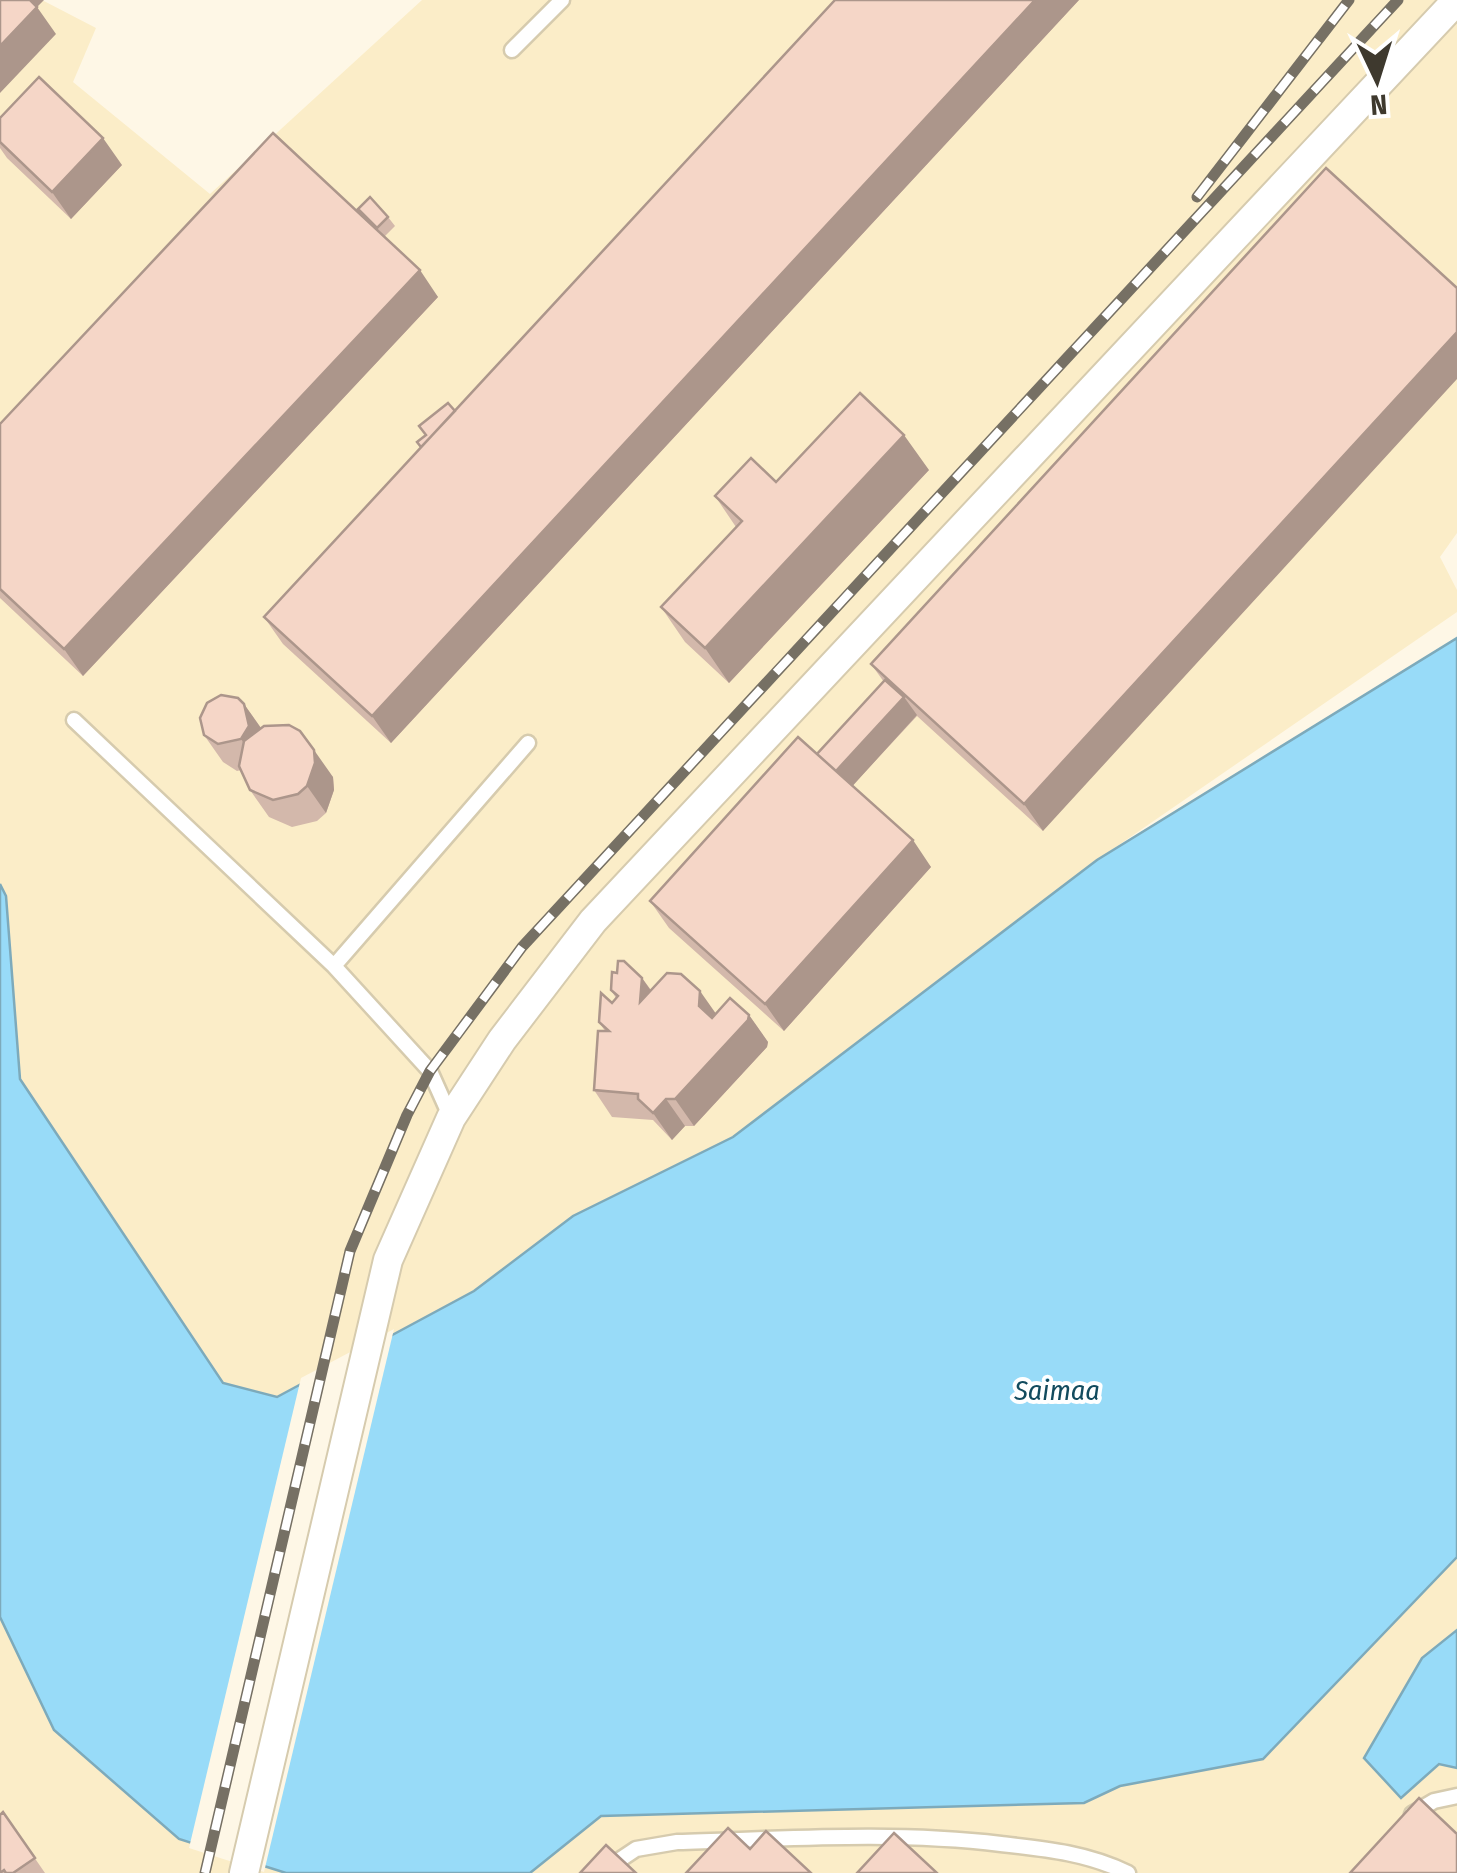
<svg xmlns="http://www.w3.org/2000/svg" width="1457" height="1873" font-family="'Fira Sans Condensed',sans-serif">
<rect width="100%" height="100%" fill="#fef7e6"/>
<!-- built -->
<path fill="#fbedc8" d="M 0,0 L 42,0 L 96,28 L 73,82 L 210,194 L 422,0 L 1457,0 L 1457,533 L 1440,557 L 1457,590 L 1457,612 L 1097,860 L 733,1137 L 573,1216 L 474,1291 L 277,1397 L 223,1384 L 20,1079 L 6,896 L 0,884 Z
M 1457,1557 L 1457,1630 L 1422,1658 L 1439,1763 L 1457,1768 L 1457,1873 L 530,1873 L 600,1816 L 1084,1803 L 1120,1786 L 1263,1759 Z
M 0,1617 L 54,1730 L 286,1873 L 0,1873 Z"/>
<!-- water -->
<path fill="#98dbf8" stroke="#7daabb" stroke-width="2.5" d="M 1457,638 L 1457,1557 L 1263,1759 L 1120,1786 L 1084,1803 L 601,1816 L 530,1873 L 286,1873 L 179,1839 L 54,1730 L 0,1617 L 0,884 L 6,896 L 20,1079 L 223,1383 L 277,1397 L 474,1291 L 573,1216 L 733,1137 L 1097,860 Z
M 1457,1630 L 1457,1768 L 1439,1764 L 1401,1798 L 1364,1758 L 1422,1658 Z"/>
<!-- pier -->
<path fill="#fef7e6" d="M 394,1329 L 264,1872 L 189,1848 L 301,1378 Z"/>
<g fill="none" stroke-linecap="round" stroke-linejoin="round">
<!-- service casing -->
<g stroke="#d6cbae" stroke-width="19">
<path id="service" d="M 512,50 L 562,0
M 74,720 L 334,966 L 430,1071 L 451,1118
M 334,966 L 528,743
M 1412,1814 L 1434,1801 L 1457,1796
M 600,1873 L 636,1849 L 677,1842 C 785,1839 894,1831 1001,1844 C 1046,1849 1087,1853 1128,1873"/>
</g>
<!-- minor casing -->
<g stroke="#d6cbae" stroke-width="32">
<path id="minor" d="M 244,1873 L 388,1260 L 451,1118 L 502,1040 L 593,921 L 1457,0"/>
</g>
<!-- service -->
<use href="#service" stroke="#fff" stroke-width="14"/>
<!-- minor -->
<use href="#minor" stroke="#fff" stroke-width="28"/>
<!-- rail casing -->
<g stroke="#767064" stroke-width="11">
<path id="rail" d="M 1197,197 L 1349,0
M 205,1873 L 350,1251 L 407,1115 L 430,1071 L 522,947 L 1398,0"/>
</g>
<!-- rail -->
<use href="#rail" stroke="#fff" stroke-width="8" stroke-dasharray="22" stroke-linecap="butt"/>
</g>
<!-- wall -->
<path fill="#d3b8ab" d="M 835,0 L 1079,0 L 391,743 L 283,644 L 264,617 Z
M 0,118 L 122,165 L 71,219 L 7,158 L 0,148 Z
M 1326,168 L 1043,831 L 917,716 L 852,786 L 931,867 L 784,1031 L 669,928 L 650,901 L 817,754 L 884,682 L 871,664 Z
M 358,209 L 388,217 L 395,226 L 384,237 L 438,297 L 83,676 L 0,598 L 0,424 L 364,218 Z
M 929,470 L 729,683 L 685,642 L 661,607 L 736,527 L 715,496 L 776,482 Z
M 244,704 L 261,728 L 333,777 L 334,790 L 326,813 L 317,821 L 292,827 L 269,817 L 250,790 L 241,770 L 237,771 L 223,762 L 204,735 Z
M 617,973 L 642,978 L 651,990 L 716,1014 L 749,1015 L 768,1042 L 767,1047 L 694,1126 L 685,1126 L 672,1140 L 653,1120 L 612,1117 L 594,1090 L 605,1031 L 599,1022 L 616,998 L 611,990 Z
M 3,1812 L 45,1873 L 0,1873 Z"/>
<!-- shaded-wall -->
<path fill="#ac968b" d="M 24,0 L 44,0 L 37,7 L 56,34 L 0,93 L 0,46 Z
M 1035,0 L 1079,0 L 391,743 L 372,716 Z
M 103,138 L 122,165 L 71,219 L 52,192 Z
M 420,270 L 438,297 L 83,676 L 64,649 Z
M 1457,332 L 1457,379 L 1043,831 L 1024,804 Z
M 904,435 L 929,470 L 729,683 L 705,648 Z
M 904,697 L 917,715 L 848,791 L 835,773 Z
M 244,704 L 263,731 L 260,766 L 241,739 Z
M 314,750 L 333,777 L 334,790 L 326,813 L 307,786 Z
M 913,840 L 931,867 L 784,1031 L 765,1004 Z
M 642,978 L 661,1005 L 640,1002 Z
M 700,991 L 719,1018 L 718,1033 L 699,1006 Z
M 749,1015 L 768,1042 L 767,1047 L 694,1126 L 675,1099 Z
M 666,1099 L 685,1126 L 672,1140 L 653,1113 Z"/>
<!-- building -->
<path fill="#f5d6c7" stroke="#ac968b" stroke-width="2.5" d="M 0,0 L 30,0 L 37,7 L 0,46 Z
M 835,0 L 1035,0 L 372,716 L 264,617 Z
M 39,77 L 103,138 L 52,192 L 0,142 L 0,118 Z
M 273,133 L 420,270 L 64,649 L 0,589 L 0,424 Z
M 1326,168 L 1457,288 L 1457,332 L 1024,804 L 871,664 Z
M 370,197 L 388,217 L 377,228 L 358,209 Z
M 860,393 L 904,435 L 705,648 L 661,607 L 742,521 L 715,496 L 751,458 L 776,482 Z
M 448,403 L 455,411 L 421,447 L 417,442 L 426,435 L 419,426 Z
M 885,680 L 904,697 L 836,771 L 817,754 Z
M 221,695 L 238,698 L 244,704 L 249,726 L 241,739 L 218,744 L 204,735 L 200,718 L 207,703 Z
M 289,725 L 300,731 L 314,750 L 315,763 L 307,786 L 298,794 L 273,800 L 250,790 L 239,766 L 244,741 L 264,726 Z
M 798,737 L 913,840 L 765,1004 L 650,901 Z
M 618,961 L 624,961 L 642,978 L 640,1002 L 667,973 L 681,974 L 700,991 L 699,1006 L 712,1018 L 730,998 L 749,1015 L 748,1020 L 675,1099 L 666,1099 L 653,1113 L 638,1099 L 638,1094 L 594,1090 L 598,1031 L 609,1031 L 599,1022 L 601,993 L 612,1003 L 618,996 L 611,990 L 612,972 L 617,973 Z
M 1419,1798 L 1457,1834 L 1457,1873 L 1350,1873 Z
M 3,1812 L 35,1858 L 13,1873 L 6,1873 L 4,1870 L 0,1873 L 0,1815 Z
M 728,1828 L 750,1849 L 766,1831 L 811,1873 L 686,1873 Z
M 894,1833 L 937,1873 L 857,1873 Z
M 606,1845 L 636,1873 L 580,1873 Z"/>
<g text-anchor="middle" stroke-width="8" stroke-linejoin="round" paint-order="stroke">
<!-- water labels -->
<g font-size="28" font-style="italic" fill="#124b5e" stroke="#fff">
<text x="1057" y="1400">Saimaa</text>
</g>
</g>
<!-- north arrow -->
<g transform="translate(1377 80) rotate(176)" stroke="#ffffff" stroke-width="8" paint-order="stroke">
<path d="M0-8L18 38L0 25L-18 38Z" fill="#3e392e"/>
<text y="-15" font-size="28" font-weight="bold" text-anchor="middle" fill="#3e392e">N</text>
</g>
</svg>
